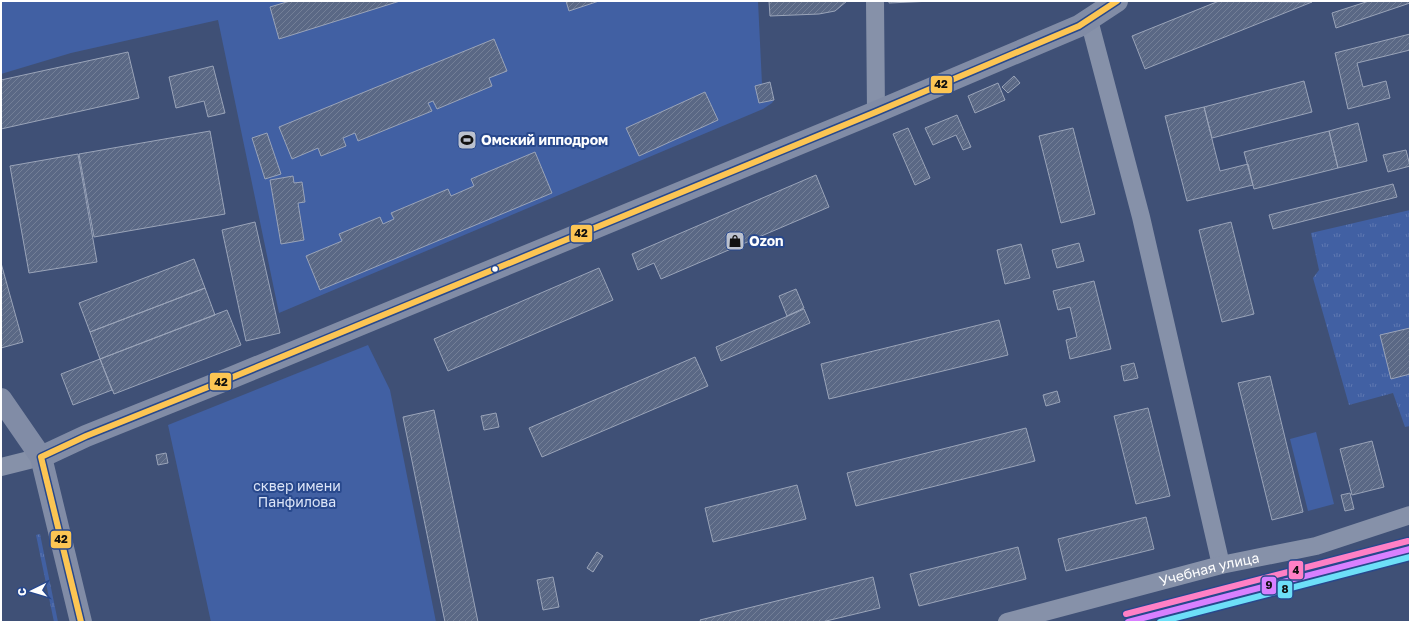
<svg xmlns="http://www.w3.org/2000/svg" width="1411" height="623" font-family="'Golos Text',sans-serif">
<defs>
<pattern id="grass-tufts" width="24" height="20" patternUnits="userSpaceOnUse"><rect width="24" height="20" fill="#4160a3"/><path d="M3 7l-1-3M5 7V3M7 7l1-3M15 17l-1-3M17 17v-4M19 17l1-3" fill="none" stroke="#5e78b1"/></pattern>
<pattern id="building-hatch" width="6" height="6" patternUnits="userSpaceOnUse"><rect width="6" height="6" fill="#5a6885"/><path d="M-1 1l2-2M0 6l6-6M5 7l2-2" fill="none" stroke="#737f97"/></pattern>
</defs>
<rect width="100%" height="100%" fill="#3f5076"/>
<!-- grass -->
<path fill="url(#grass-tufts)" d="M 1410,210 L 1410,426 L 1405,427 L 1393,393 L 1349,405 L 1313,278 L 1319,270 L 1311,233 Z
M 40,534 L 58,622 L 54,622 L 36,535 Z"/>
<!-- park -->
<path fill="#4160a3" d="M 1,1 L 758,1 L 762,84 L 770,82 L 774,100 L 772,103 L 763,109 L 279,313 L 218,20 L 71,53 L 1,74 Z
M 368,345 L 390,390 L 436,622 L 211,622 L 168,425 Z
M 1316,432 L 1334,504 L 1308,511 L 1290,439 Z"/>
<!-- building -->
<path fill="url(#building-hatch)" stroke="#9aa4b9" d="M 290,1 L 400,1 L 279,39 L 270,7 Z
M 566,1 L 599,1 L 569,11 Z
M 769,1 L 847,1 L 835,11 L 819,14 L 770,16 Z
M 889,1 L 933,1 L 889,3 Z
M 1219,1 L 1312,2 L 1145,69 L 1132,36 Z
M 1369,1 L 1410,1 L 1410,3 L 1336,28 L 1332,13 Z
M 1410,34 L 1410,50 L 1357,63 L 1363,87 L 1386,81 L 1390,98 L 1348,109 L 1335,53 Z
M 494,39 L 507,71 L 489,78 L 492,86 L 437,109 L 433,101 L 428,103 L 432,111 L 358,141 L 355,133 L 343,138 L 346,146 L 321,156 L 318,148 L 292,159 L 279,127 Z
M 128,52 L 139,98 L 1,129 L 1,80 Z
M 213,66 L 225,113 L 208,117 L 204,101 L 176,108 L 169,77 Z
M 1014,76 L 1020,83 L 1008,93 L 1002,87 Z
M 1304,81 L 1312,112 L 1212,138 L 1204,107 Z
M 770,82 L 774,100 L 759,103 L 755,86 Z
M 998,83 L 1005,100 L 975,113 L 968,96 Z
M 705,92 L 718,120 L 639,156 L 626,128 Z
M 1204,107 L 1220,171 L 1248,164 L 1253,185 L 1187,201 L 1165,116 Z
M 957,115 L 971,147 L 963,150 L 956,135 L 933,145 L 925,128 Z
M 1358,123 L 1367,161 L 1338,168 L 1329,131 Z
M 908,128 L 930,178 L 915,185 L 893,134 Z
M 1073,128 L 1095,214 L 1061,223 L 1039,136 Z
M 210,131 L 225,214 L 94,237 L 79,154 Z
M 1329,131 L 1338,168 L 1254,189 L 1244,152 Z
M 267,133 L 281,174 L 265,179 L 252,138 Z
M 1406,150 L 1410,166 L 1388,172 L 1383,155 Z
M 535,152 L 552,193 L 320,290 L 306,256 L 342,241 L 339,234 L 380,217 L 383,224 L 394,219 L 391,213 L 448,189 L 451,196 L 474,186 L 471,179 Z
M 78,154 L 97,262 L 29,273 L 10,166 Z
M 816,175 L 829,207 L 661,279 L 654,263 L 638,270 L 632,254 Z
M 293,176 L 294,183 L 302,182 L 305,202 L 298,203 L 304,240 L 281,244 L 270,180 Z
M 1393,184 L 1397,197 L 1273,229 L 1269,215 Z
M 255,222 L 280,333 L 246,341 L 222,230 Z
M 1231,222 L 1254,314 L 1222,322 L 1199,230 Z
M 1079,243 L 1084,261 L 1057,268 L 1052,250 Z
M 1021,244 L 1030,278 L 1005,284 L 997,250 Z
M 194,259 L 205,288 L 90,332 L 79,303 Z
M 1,263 L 23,342 L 1,348 Z
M 599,268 L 613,300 L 448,371 L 434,339 Z
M 1094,281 L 1111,349 L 1070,359 L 1066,340 L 1077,337 L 1070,307 L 1058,310 L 1053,291 Z
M 205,288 L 215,315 L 100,359 L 90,332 Z
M 796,289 L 804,308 L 787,316 L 779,296 Z
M 804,309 L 810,323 L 721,361 L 716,347 Z
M 227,310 L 241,345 L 114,394 L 100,359 Z
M 999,320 L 1008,355 L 829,399 L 821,364 Z
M 1410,328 L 1410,374 L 1391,379 L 1380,335 Z
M 695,357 L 708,386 L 542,457 L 529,428 Z
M 100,359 L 112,390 L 73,405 L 61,374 Z
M 1134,363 L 1138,378 L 1124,381 L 1121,366 Z
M 1270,376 L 1303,512 L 1272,520 L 1238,383 Z
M 1057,391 L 1060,402 L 1046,406 L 1043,395 Z
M 1148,408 L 1170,496 L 1136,504 L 1114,416 Z
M 434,410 L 457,519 L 478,622 L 445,622 L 403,417 Z
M 496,413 L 499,427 L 484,430 L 481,416 Z
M 1026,428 L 1035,461 L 856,506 L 847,473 Z
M 1372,441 L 1384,487 L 1352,495 L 1340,449 Z
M 166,453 L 168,463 L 158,465 L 156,455 Z
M 797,485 L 806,519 L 713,542 L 705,508 Z
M 1350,493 L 1354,509 L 1345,511 L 1341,495 Z
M 1146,517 L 1154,549 L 1066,571 L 1058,539 Z
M 1018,547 L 1026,579 L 919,606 L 910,574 Z
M 597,552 L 603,556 L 593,572 L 587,568 Z
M 553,577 L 559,607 L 543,610 L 537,580 Z
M 873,577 L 880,608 L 822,622 L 701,622 L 700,620 Z"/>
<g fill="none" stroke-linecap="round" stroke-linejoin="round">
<!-- street -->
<g stroke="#8691a9" stroke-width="18">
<path d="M 875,1 L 876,112"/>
<path d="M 1089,20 L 1141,217 L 1221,565"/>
<path d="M 1,467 L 41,457"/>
<path id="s1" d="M 1007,622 L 1221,565 L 1316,546 L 1410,515"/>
</g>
<!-- secondary -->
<path stroke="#818ca6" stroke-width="22" d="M 1,399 L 41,457 L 81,622
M 41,457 L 86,436 L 233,377 L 876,112 L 1079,26 L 1117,1"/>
<!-- bus-1 casing -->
<g stroke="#28488c" stroke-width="9">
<path id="bus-1" d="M 41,457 L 86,436 L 233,377 L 876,112 L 1079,26 L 1117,1
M 41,457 L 81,622"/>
</g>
<!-- bus-1 -->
<use href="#bus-1" stroke="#fcc553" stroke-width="6"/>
<!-- tram-1 casing -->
<g stroke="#28488c" stroke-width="9">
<path id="tram-1" d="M 1128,622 L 1410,549"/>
</g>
<!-- tram-2 casing -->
<g stroke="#28488c" stroke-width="9">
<path id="tram-2" d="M 1160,622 L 1410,557"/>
</g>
<!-- tram-3 casing -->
<g stroke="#28488c" stroke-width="9">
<path id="tram-3" d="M 1126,614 L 1408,541"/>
</g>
<!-- tram-1 -->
<use href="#tram-1" stroke="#d880ff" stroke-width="6"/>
<!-- tram-2 -->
<use href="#tram-2" stroke="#6ddff8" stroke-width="6"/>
<!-- tram-3 -->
<use href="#tram-3" stroke="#ff80c5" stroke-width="6"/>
</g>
<!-- icons -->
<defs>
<g id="stadium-square" transform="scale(1)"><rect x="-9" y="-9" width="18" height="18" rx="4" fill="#bcc2cf" stroke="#28488c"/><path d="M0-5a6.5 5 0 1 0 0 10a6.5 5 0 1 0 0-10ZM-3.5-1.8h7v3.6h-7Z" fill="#111"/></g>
<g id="shop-square" transform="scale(1)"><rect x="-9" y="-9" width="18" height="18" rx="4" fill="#bcc2cf" stroke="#28488c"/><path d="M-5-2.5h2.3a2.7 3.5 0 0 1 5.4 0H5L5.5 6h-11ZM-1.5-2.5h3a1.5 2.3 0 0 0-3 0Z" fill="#111"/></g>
</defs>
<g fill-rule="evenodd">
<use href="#stadium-square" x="467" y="140"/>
<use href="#shop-square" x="735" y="241"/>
</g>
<!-- markers -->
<circle fill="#fff" stroke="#28488c" stroke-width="1.5" cx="495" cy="269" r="3.5"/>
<g text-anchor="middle" stroke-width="4" stroke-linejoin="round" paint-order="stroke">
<!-- poi labels -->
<g font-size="14" font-weight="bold" fill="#fff" stroke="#28488c" text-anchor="start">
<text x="481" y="145">Омский ипподром</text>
<text x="749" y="246">Ozon</text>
</g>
<!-- park labels -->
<g font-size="14" fill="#dce5f8" stroke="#28488c">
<text x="297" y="491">сквер имени<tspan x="297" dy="16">Панфилова</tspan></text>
</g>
<!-- street labels -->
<g font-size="14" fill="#fff" stroke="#28488c">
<text dy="5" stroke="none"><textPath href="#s1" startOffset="209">Учебная улица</textPath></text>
</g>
</g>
<g stroke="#28488c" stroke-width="1.5">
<rect x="930" y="75" width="23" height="19" rx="4" fill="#fcc553"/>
<rect x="570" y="224" width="23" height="19" rx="4" fill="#fcc553"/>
<rect x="209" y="372" width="23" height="19" rx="4" fill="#fcc553"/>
<rect x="50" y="530" width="22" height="19" rx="4" fill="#fcc553"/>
<rect x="1288" y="560" width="16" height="20" rx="4" fill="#ff80c5"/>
<rect x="1261" y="576" width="16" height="19" rx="4" fill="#d880ff"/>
<rect x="1277" y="580" width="16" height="19" rx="4" fill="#6ddff8"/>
</g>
<g font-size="11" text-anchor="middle" font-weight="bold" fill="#111">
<text x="941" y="88">42</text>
<text x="581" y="237">42</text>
<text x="221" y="386">42</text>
<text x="61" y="543">42</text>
<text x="1296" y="574">4</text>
<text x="1269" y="589">9</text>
<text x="1285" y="593">8</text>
</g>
<!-- border -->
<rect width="1411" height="623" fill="none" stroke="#ffffff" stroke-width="4"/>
<!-- north arrow -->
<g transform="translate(32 591) rotate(265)" stroke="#28488c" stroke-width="3" paint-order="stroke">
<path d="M0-3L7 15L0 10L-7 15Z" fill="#ffffff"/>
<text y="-6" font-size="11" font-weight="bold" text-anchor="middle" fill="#ffffff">С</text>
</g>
</svg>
